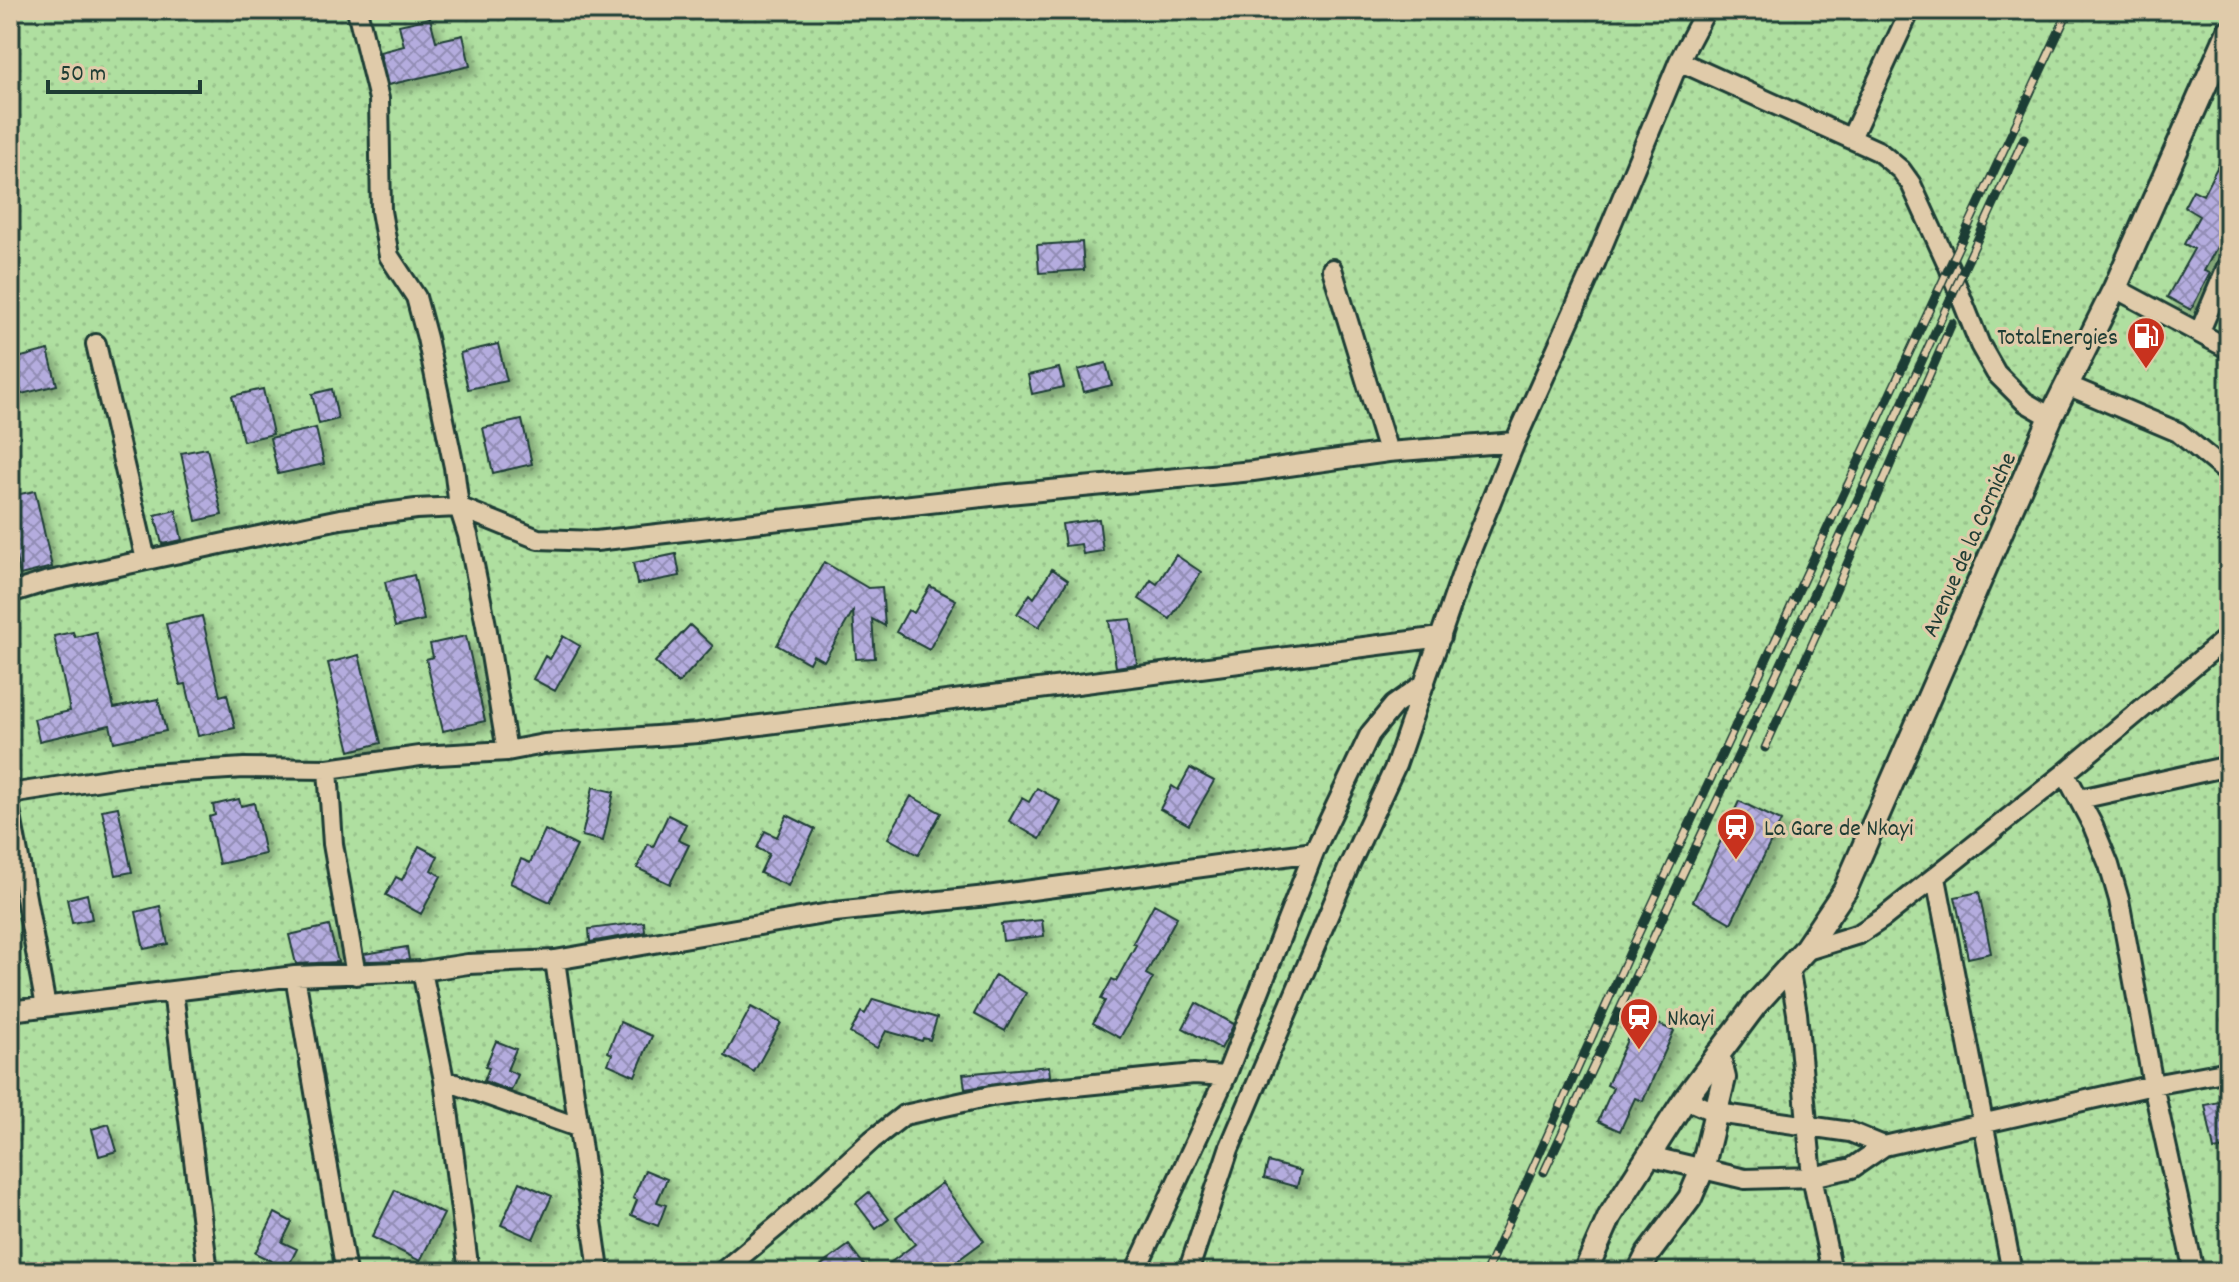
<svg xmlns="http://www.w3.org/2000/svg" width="2239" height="1282" font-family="Dekko,sans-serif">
<defs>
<pattern id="grass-dots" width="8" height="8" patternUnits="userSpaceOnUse" patternTransform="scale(2)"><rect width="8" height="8" fill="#afdfa0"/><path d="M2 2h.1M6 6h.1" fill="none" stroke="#96c08a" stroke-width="1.8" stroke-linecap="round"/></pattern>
<pattern id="building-cross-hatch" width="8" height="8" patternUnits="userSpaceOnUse" patternTransform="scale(2)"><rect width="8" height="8" fill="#b4acde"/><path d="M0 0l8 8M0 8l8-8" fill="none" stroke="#928db5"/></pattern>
<filter id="shadow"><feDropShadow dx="7" dy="7" stdDeviation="4" flood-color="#0004"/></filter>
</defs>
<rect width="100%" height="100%" fill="#e0cbaa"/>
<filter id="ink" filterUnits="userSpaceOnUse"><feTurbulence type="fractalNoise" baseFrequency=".0125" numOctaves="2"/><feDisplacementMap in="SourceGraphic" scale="16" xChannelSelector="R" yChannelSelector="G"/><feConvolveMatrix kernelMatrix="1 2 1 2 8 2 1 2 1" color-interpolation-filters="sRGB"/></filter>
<g filter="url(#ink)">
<!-- grass -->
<path fill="url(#grass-dots)" stroke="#678e6a" stroke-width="2" d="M 10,10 L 2229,10 L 2229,1272 L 10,1272 Z"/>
<!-- building -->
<path fill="url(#building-cross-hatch)" stroke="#1f3d34" stroke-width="2" filter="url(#shadow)" d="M 430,18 L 436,41 L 463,35 L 470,66 L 388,85 L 380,52 L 404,46 L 399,25 Z
M 2229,144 L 2229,225 L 2204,271 L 2210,273 L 2191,310 L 2167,297 L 2194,249 L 2184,244 L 2199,216 L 2184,207 L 2193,190 L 2203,195 Z
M 1082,242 L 1084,270 L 1039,273 L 1037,245 Z
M 498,344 L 507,381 L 468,389 L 460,353 Z
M 48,350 L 57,385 L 10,397 L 10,360 Z
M 1106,363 L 1112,385 L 1084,392 L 1078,370 Z
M 1059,368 L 1064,387 L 1032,394 L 1028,375 Z
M 263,389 L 273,434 L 243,441 L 232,396 Z
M 332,389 L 338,419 L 319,424 L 312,394 Z
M 522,420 L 532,464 L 493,473 L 483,428 Z
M 316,428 L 324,464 L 278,474 L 270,438 Z
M 207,448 L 222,515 L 196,521 L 181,453 Z
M 35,491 L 52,567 L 20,575 L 10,533 L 10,496 Z
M 176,510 L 182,540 L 162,544 L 155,515 Z
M 1099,519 L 1103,551 L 1083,554 L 1081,544 L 1065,546 L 1062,524 Z
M 676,554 L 680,576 L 637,584 L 633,563 Z
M 1176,555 L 1201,572 L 1170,619 L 1139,599 L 1151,580 L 1157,584 Z
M 824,562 L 868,588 L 882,587 L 885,626 L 872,619 L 875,658 L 856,659 L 853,611 L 824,661 L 813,655 L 809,663 L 777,645 Z
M 1052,569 L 1068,580 L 1039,627 L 1017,614 L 1030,594 L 1034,598 Z
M 414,575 L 424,620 L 395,627 L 385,582 Z
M 930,586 L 956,600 L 929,650 L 896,632 L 908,610 L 914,613 Z
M 202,616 L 220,696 L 227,694 L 235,728 L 198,736 L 186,684 L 180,685 L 166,624 Z
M 1131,619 L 1137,664 L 1116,667 L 1109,621 Z
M 690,625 L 713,646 L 678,684 L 655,662 Z
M 73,632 L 75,637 L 96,632 L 114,708 L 158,699 L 166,731 L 114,742 L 110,725 L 39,741 L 34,719 L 70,711 L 54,636 Z
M 466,636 L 485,721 L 443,731 L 426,659 L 433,657 L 430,644 Z
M 563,636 L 580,646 L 555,691 L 533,679 L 545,656 L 550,659 Z
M 359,655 L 381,743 L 350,751 L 328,663 Z
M 1190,768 L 1214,781 L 1189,825 L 1160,809 L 1172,786 L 1178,790 Z
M 593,787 L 614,792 L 603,841 L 582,836 Z
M 1037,788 L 1060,801 L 1040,839 L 1009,821 L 1022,798 L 1029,802 Z
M 911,796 L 941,813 L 918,855 L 888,838 Z
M 239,799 L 241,806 L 254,803 L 265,854 L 219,864 L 209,817 L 215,815 L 213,805 Z
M 1739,801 L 1781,821 L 1731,923 L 1693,901 Z
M 118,807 L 132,872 L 116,875 L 102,810 Z
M 668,815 L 686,824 L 678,840 L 689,845 L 670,884 L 637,868 L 648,844 L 653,847 Z
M 787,815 L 815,829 L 788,886 L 760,873 L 769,854 L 757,848 L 765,831 L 777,837 Z
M 545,830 L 577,846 L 550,902 L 510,883 L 521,859 L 530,863 Z
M 419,846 L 438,856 L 431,870 L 441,876 L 421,914 L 386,895 L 396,877 L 402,880 Z
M 1979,892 L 1991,953 L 1968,958 L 1955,897 Z
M 87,894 L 92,919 L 72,923 L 67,899 Z
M 1154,904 L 1177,917 L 1146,974 L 1153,978 L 1120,1038 L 1093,1023 L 1105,1001 L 1101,999 L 1112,979 L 1116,981 L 1136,945 L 1133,943 Z
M 160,906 L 168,944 L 144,949 L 136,912 Z
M 1042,920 L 1044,936 L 1003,941 L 1001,924 Z
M 644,922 L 645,932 L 590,942 L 589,929 Z
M 329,926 L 338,962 L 296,964 L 289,935 Z
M 407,947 L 409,960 L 366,961 L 364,954 Z
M 995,975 L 1026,993 L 1005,1031 L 974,1014 Z
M 873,999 L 937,1018 L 930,1040 L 923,1038 L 922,1041 L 886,1031 L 877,1048 L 850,1033 L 861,1012 L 865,1014 Z
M 1196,1003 L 1234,1024 L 1221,1049 L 1183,1028 Z
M 751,1007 L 781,1023 L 754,1072 L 725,1056 Z
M 1638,1015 L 1674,1031 L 1643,1101 L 1635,1098 L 1620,1131 L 1598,1121 L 1613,1088 L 1607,1085 Z
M 620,1022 L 652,1036 L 635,1076 L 608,1064 L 612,1054 L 608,1052 Z
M 496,1041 L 516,1049 L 507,1070 L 518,1075 L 511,1091 L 484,1081 L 489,1068 L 485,1067 Z
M 1049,1066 L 1050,1076 L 965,1089 L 963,1074 Z
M 2229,1100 L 2229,1147 L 2214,1150 L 2205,1105 Z
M 109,1124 L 117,1151 L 99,1156 L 92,1129 Z
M 1268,1162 L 1301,1171 L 1297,1187 L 1264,1178 Z
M 645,1170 L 667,1179 L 657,1202 L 666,1205 L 658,1226 L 631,1215 L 637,1200 L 633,1198 Z
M 520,1182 L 552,1196 L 533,1239 L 501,1225 Z
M 942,1183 L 984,1241 L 942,1272 L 878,1272 L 915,1244 L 896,1218 Z
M 395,1190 L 444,1214 L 420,1261 L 372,1237 Z
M 869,1192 L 889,1219 L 876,1229 L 856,1203 Z
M 275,1213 L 292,1222 L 282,1242 L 297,1249 L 287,1269 L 255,1253 Z
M 849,1245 L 869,1272 L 812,1272 Z"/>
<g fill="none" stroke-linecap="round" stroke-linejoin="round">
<!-- minor casing -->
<g stroke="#1f3d34" stroke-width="24">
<path id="minor" d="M 357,10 L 379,99 L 381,211 L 389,256 L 416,297 L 427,338 L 454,467 L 459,507 L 468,535 L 486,625 L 507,751
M 1679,61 L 1878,151 L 1901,170 L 1911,184 L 1949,267 L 1980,345 L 1996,373 L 2025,402 L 2051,417
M 1851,138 L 1910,10
M 1332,269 L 1388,452
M 2115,288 L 2229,349
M 2200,331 L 2229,262
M 96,344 L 146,560
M 2067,385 L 2178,432 L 2229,474
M 10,593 L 45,582 L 225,543 L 340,519 L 416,509 L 459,507 L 538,539 L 596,541 L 1008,494 L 1253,471 L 1388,452 L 1515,442
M 328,769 L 333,844 L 356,975
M 2065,773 L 2093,826 L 2109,865 L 2119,900 L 2153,1085 L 2194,1272
M 10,794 L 134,775 L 244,768 L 328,769 L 420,756 L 507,751 L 544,744 L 698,733 L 1441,637
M 2080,799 L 2229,766
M 10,810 L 46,1007
M 1936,878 L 2012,1272
M 1804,951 L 1859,934 L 1883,918 L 2065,773 L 2229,636
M 555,960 L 598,1263 L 596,1272
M 1789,967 L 1797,1013 L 1812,1177 L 1832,1272
M 422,971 L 444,1080 L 469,1272
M 295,976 L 346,1272
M 173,991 L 208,1272
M 10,1011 L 295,976 L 422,971 L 468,964 L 555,960 L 835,912 L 987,896 L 1314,852
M 444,1080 L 577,1127
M 1685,1099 L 1717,1113 L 1850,1132 L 1884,1146
M 1649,1156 L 1745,1179 L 1812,1177 L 1852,1168 L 1884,1146 L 2153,1085 L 2229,1071
M 722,1272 L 781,1223 L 872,1140 L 904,1115 L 991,1096 L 1035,1090 L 1194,1074 L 1226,1076
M 1135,1272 L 1226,1076 L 1314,852 L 1370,734 L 1394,705 L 1425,683
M 1188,1272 L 1229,1149 L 1350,864 L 1396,765 L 1465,565 L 1515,442 L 1596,261 L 1679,61 L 1706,10"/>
</g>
<!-- tertiary casing -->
<g stroke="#1f3d34" stroke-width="28">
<path id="tertiary" d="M 1585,1272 L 1610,1216 L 1685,1099 L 1756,1004 L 1804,951 L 1845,890 L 2051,417 L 2115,288 L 2229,31
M 1639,1272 L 1648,1254 L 1690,1198 L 1702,1170 L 1724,1078 L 1718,1054"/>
</g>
<!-- minor -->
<use href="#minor" stroke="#e0cbaa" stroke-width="18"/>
<!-- tertiary -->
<use href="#tertiary" stroke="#e0cbaa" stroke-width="22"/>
<!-- rail casing -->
<g stroke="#1f3d34" stroke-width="9">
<path id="rail" d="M 1765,748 L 1814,640 L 1952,323
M 1544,1172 L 1897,415 L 2024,138
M 1486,1272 L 1630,952 L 2069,10"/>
</g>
<!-- rail -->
<use href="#rail" stroke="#e0cbaa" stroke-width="6" stroke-dasharray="18" stroke-linecap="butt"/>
</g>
</g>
<!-- icons -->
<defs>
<g id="fuel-pin" transform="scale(2)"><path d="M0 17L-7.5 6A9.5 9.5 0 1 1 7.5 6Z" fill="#c8321e" stroke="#e0cbaa"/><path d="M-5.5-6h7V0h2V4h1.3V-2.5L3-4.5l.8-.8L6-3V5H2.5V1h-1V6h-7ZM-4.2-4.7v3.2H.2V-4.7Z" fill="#fff"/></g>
<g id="station-pin" transform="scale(2)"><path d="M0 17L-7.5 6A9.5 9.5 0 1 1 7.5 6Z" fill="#c8321e" stroke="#e0cbaa"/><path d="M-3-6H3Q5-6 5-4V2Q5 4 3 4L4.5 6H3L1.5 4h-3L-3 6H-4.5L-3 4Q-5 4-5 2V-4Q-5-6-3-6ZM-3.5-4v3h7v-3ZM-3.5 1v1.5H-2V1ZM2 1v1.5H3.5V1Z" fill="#fff"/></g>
</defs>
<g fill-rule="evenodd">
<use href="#fuel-pin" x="2146" y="336"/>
<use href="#station-pin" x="1736" y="827"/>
<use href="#station-pin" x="1639" y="1017"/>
</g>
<g text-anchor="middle" stroke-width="6" stroke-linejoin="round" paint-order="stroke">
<!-- poi labels -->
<g font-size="24" fill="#1f3d34" stroke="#e0cbaa" text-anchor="start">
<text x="2118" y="344" text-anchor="end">TotalEnergies</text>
<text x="1764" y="835">La Gare de Nkayi</text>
<text x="1667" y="1025">Nkayi</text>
</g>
<!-- street labels -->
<g font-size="24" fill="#1f3d34" stroke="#e0cbaa">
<text transform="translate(1968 544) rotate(-66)" y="8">Avenue de la Corniche</text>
</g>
</g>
<!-- margin -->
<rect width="2239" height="1282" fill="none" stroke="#e0cbaa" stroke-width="40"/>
<rect x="20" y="20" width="2199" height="1242" fill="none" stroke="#1f3d34" stroke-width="3" filter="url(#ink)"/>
<!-- scale -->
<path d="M48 80v12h152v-12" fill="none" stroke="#1f3d34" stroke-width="4"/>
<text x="60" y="80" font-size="24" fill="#1f3d34" stroke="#e0cbaa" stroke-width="6" paint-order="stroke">50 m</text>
</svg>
